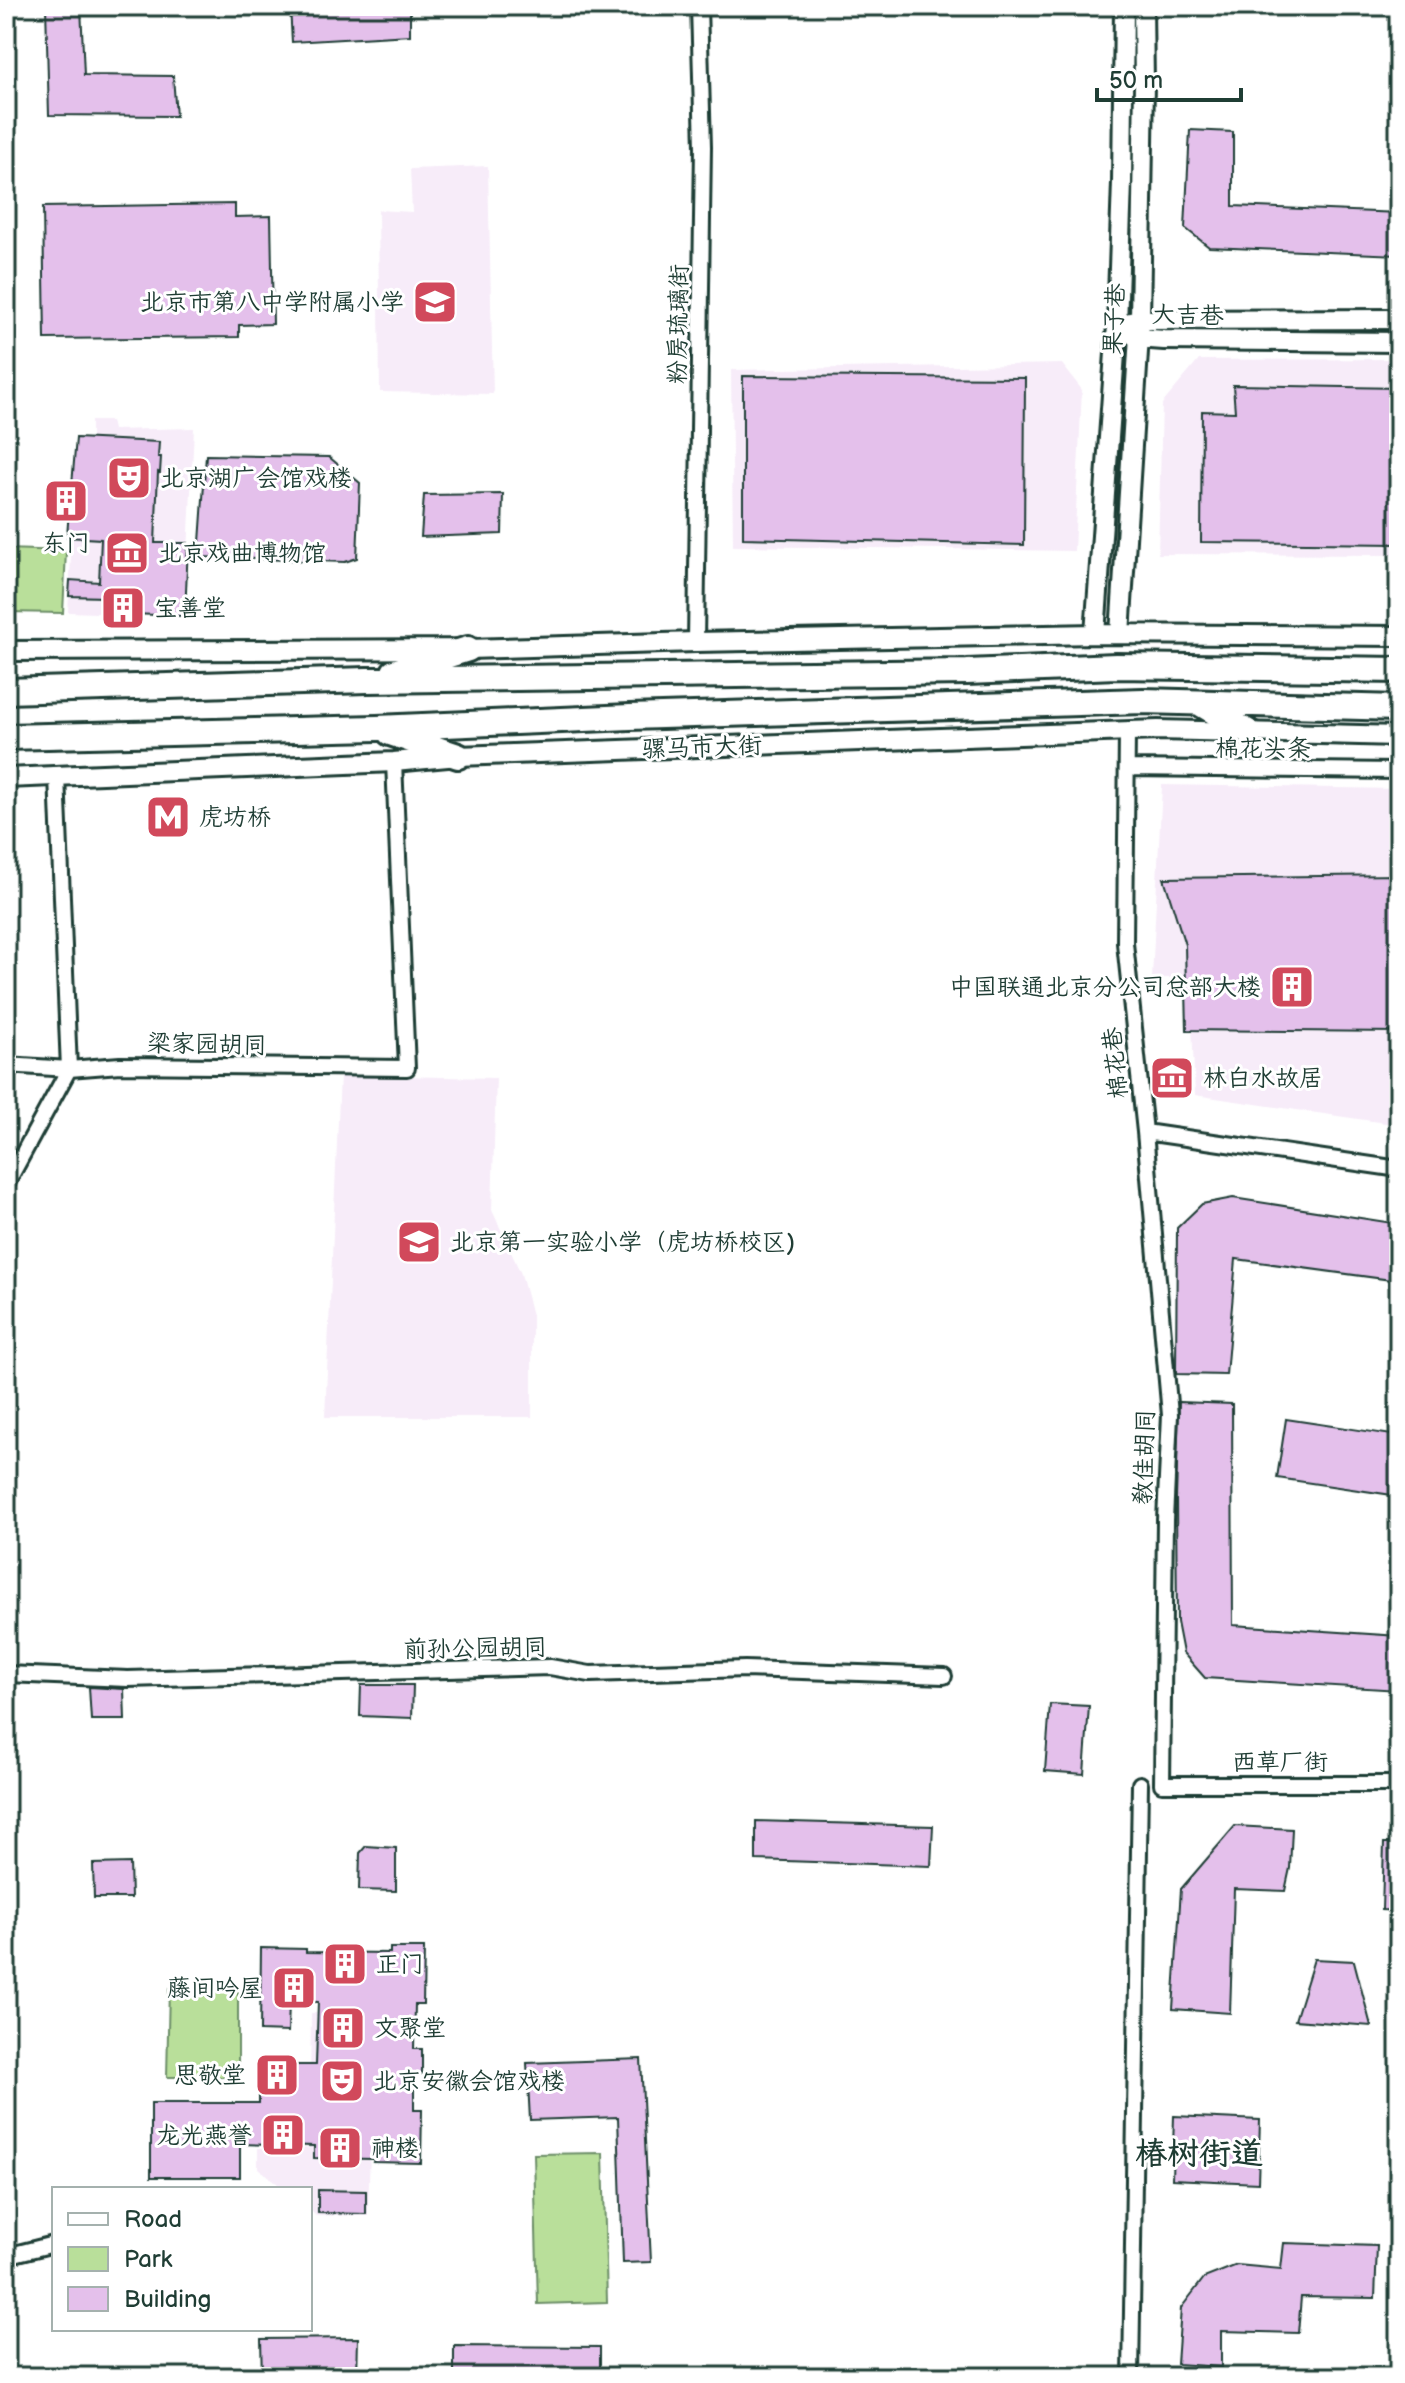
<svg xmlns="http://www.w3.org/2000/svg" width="1405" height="2383" font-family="'Balsamiq Sans','LXGW WenKai TC',sans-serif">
<rect width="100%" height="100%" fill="#fff"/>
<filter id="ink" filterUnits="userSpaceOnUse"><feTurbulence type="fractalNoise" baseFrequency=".0125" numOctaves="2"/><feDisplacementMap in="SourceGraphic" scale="16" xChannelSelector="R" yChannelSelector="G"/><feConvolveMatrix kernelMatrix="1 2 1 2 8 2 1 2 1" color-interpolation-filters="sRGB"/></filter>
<g filter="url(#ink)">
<!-- built -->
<path fill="#f7ecf9" d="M 488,166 L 493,394 L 380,392 L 378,210 L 412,212 L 410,169 Z
M 1399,359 L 1399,555 L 1158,554 L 1162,404 L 1199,360 Z
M 1062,364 L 1082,390 L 1074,551 L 733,546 L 731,370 Z
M 91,421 L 111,421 L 113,430 L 194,428 L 185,616 L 68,612 L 72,538 L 67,537 L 69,509 L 62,509 L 63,493 L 69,493 L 70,485 L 74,484 L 75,463 L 73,463 L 74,454 L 76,453 L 76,438 L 91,439 Z
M 1162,785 L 1399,789 L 1399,1125 L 1195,1095 L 1190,978 L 1152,978 Z
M 340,1075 L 496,1078 L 492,1210 L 521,1274 L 532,1315 L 532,1417 L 325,1417 Z
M 311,2013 L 374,2013 L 368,2216 L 316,2216 L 310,2210 L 310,2189 L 284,2189 L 258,2168 L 258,2148 L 309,2148 Z"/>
<!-- green -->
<path fill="#b9df9a" stroke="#6c8e67" stroke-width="2" d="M 6,549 L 66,551 L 63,613 L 6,612 Z
M 169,1988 L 238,1988 L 238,2077 L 167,2077 Z
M 603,2153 L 607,2302 L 538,2304 L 534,2154 Z"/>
<!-- building -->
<path fill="#e4c0eb" stroke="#1f3d34" stroke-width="2" d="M 46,6 L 81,6 L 84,75 L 173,76 L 176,116 L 49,115 Z
M 290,6 L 410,6 L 410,35 L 292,42 Z
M 1190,130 L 1233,132 L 1233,206 L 1399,213 L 1399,255 L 1209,247 L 1185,228 Z
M 235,204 L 235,217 L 271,216 L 273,324 L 239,325 L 239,337 L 45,339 L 43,207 Z
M 743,376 L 1025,378 L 1024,545 L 743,538 Z
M 1233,385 L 1399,388 L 1399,544 L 1201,542 L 1202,411 L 1235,412 Z
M 76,438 L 159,442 L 158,457 L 161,457 L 160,473 L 158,472 L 155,543 L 188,543 L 185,616 L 103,613 L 104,597 L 69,596 L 70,580 L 99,582 L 101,539 L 67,537 L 69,509 L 62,509 L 63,493 L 69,493 L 72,485 Z
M 206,455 L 329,457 L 360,483 L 357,558 L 345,562 L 199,557 Z
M 503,494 L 502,534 L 421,537 L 424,495 Z
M 1399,875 L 1399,1032 L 1187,1030 L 1185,945 L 1164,878 Z
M 1233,1198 L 1399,1224 L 1399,1281 L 1236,1259 L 1226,1375 L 1176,1374 L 1177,1228 L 1202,1204 Z
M 1179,1402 L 1232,1404 L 1233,1625 L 1399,1636 L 1399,1690 L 1205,1678 L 1183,1653 L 1177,1622 L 1176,1499 Z
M 1286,1419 L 1399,1436 L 1399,1496 L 1277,1478 Z
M 361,1685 L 413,1685 L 412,1718 L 360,1716 Z
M 89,1687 L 124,1689 L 125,1720 L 91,1720 Z
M 1050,1704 L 1089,1706 L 1084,1774 L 1045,1771 Z
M 756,1821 L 933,1826 L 931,1866 L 756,1860 Z
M 1235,1826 L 1292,1829 L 1290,1868 L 1285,1891 L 1234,1889 L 1230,2013 L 1173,2009 L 1181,1889 Z
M 1384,1843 L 1399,1843 L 1399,1911 L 1382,1910 Z
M 366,1846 L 396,1848 L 396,1891 L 359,1890 L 360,1853 Z
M 130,1863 L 131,1898 L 94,1898 L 93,1864 Z
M 261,1948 L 306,1949 L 306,1952 L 390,1953 L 390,1948 L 424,1948 L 423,2004 L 415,2004 L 414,2049 L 422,2049 L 422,2074 L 414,2074 L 414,2110 L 422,2110 L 421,2163 L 373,2162 L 374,2159 L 314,2158 L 314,2146 L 240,2144 L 240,2177 L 151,2177 L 151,2103 L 259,2103 L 259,2065 L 316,2065 L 318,2002 L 289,2001 L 288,2032 L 260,2031 Z
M 1314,1959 L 1354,1961 L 1371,2026 L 1295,2020 Z
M 641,2059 L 651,2262 L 623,2263 L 618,2117 L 530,2120 L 527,2063 Z
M 1174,2116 L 1260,2120 L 1258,2183 L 1172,2179 Z
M 318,2190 L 366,2191 L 366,2214 L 318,2213 Z
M 1284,2243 L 1377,2246 L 1375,2298 L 1301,2297 L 1298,2333 L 1221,2331 L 1221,2367 L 1177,2364 L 1181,2308 L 1204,2278 L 1237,2265 L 1281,2269 Z
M 358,2338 L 357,2377 L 262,2377 L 261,2339 Z
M 454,2346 L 600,2347 L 600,2377 L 454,2377 Z"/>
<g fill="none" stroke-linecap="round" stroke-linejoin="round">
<!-- minor casing -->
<g stroke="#1f3d34" stroke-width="20">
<path id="minor" d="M 696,642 L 703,147 L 699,6
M 1127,732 L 1125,943 L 1145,1132 L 1399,1169
M 1127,768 L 1399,771
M 6,1065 L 69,1069 L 120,1065 L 407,1068 L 394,762
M 1145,1132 L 1170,1415 L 1165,1520 L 1162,1784 L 1399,1784
M 6,1185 L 69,1069 L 57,776
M 6,1674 L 128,1679 L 550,1667 L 590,1674 L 745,1669 L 944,1676
M 6,2256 L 54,2244
M 1131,2377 L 1140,1784"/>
</g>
<!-- tertiary casing -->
<g stroke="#1f3d34" stroke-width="24">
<path id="tertiary" d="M 1130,322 L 1140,320 L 1399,319
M 1130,333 L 1138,338 L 1164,340 L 1399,342
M 1095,634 L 1117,325 L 1122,182 L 1124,6
M 1120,634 L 1140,320 L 1144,84 L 1143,6
M 6,651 L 468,649 L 696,642 L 1095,634 L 1399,636
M 6,778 L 394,762 L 458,756 L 1158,730 L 1399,736"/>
</g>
<!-- primary casing -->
<g stroke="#1f3d34" stroke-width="30">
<path id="primary" d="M 394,672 L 468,649
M 6,691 L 367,680 L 967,672 L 1116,666 L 1399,670
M 1201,704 L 1250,733
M 390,733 L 458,756
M 6,737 L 377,728 L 630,717 L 1143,701 L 1399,708"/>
</g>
<!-- minor -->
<use href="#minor" stroke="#fff" stroke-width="14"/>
<!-- tertiary -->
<use href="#tertiary" stroke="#fff" stroke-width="18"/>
<!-- primary -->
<use href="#primary" stroke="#fff" stroke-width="24"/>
</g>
</g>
<!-- icons -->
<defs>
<g id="school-square" transform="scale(2.3)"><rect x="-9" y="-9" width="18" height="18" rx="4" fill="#d1495b" stroke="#fff"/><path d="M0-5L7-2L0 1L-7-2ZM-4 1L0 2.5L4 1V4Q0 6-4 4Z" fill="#fff"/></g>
<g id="theatre-square" transform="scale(2.3)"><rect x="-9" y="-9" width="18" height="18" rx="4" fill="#d1495b" stroke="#fff"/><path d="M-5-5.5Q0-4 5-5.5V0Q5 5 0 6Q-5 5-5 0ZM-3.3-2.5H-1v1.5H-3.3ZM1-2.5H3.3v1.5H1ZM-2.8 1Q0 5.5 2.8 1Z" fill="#fff"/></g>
<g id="building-square" transform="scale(2.3)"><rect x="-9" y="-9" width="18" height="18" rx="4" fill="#d1495b" stroke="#fff"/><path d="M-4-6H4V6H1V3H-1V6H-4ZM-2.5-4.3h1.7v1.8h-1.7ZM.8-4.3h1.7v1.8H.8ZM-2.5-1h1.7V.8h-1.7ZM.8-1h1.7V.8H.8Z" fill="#fff"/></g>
<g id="museum-square" transform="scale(2.3)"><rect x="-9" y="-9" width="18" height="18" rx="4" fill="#d1495b" stroke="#fff"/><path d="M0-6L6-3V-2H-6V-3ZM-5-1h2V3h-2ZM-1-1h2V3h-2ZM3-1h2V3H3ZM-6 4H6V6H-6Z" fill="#fff"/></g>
<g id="metro-square" transform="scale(2.3)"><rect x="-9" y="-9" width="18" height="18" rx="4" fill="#d1495b" stroke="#fff"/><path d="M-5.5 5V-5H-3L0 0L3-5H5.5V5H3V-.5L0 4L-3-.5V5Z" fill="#fff"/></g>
</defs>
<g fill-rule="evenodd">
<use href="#school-square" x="435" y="302"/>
<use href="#theatre-square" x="129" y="478"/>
<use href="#building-square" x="66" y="501"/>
<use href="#museum-square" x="127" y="553"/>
<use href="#building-square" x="123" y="608"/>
<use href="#metro-square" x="168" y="817"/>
<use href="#building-square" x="1292" y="987"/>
<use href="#museum-square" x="1172" y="1078"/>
<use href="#school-square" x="419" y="1242"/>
<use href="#building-square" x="345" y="1964"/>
<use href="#building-square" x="294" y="1988"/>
<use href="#building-square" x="343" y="2028"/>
<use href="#building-square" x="277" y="2075"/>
<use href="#theatre-square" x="342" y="2081"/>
<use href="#building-square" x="283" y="2135"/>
<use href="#building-square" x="340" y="2148"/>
</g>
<g text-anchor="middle" stroke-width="6" stroke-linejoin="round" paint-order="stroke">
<!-- poi labels -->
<g font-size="24" fill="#1f3d34" stroke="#fff" text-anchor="start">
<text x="404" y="310" text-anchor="end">北京市第八中学附属小学</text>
<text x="160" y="486">北京湖广会馆戏楼</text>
<text x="66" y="551" text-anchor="middle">东门</text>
<text x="158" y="561">北京戏曲博物馆</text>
<text x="154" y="616">宝善堂</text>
<text x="199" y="825">虎坊桥</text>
<text x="1261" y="995" text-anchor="end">中国联通北京分公司总部大楼</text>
<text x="1203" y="1086">林白水故居</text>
<text x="450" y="1250">北京第一实验小学（虎坊桥校区)</text>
<text x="376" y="1972">正门</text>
<text x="263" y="1996" text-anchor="end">藤间吟屋</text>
<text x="374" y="2036">文聚堂</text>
<text x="246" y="2083" text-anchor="end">思敬堂</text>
<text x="373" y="2089">北京安徽会馆戏楼</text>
<text x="252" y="2143" text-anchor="end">龙光燕誉</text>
<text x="371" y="2156">神楼</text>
</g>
<!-- street labels -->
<g font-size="24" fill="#1f3d34" stroke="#fff">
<text transform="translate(1188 315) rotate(1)" y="8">大吉巷</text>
<text transform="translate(1114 319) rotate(-87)" y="8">果子巷</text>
<text transform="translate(678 324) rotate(-89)" y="8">粉房琉璃街</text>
<text transform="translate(702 747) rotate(-2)" y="8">骡马市大街</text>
<text x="1263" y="756">棉花头条</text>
<text transform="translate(207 1044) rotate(1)" y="8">梁家园胡同</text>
<text transform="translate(1115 1063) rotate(-96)" y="8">棉花巷</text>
<text transform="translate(1144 1457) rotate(-88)" y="8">教佳胡同</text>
<text transform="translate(475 1648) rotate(-1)" y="8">前孙公园胡同</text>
<text x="1280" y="1770">西草厂街</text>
</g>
<!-- district labels -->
<g font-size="32" font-weight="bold" fill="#1f3d34" stroke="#fff">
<text x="1199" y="2164">椿树街道</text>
</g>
</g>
<!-- margin -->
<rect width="1405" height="2383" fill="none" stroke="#fff" stroke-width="32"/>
<rect x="16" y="16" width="1373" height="2351" fill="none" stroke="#1f3d34" stroke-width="3" filter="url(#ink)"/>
<!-- legend -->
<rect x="52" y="2187" width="260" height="144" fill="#ffffff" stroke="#a5b1ae" stroke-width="2"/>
<rect x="68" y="2213" width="40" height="12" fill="#ffffff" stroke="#a5b1ae" stroke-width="2"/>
<text x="124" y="2227" font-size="24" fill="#1f3d34">Road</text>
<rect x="68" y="2247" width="40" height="24" fill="#b9df9a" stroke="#a5b1ae" stroke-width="2"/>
<text x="124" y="2267" font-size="24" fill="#1f3d34">Park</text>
<rect x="68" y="2287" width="40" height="24" fill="#e4c0eb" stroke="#a5b1ae" stroke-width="2"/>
<text x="124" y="2307" font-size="24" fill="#1f3d34">Building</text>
<!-- scale -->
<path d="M1097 88v12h144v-12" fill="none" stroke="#1f3d34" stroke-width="4"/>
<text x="1109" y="88" font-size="24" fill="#1f3d34" stroke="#ffffff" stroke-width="6" paint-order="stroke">50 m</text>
</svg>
